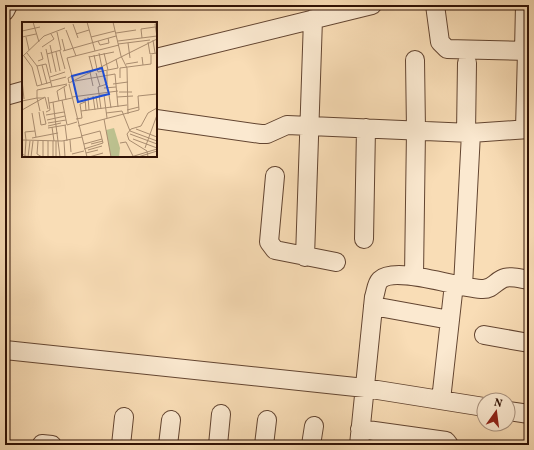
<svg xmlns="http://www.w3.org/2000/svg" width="534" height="450" font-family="Vollkorn,serif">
<rect width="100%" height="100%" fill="#f9ddb6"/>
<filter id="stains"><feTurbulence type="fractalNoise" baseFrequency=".005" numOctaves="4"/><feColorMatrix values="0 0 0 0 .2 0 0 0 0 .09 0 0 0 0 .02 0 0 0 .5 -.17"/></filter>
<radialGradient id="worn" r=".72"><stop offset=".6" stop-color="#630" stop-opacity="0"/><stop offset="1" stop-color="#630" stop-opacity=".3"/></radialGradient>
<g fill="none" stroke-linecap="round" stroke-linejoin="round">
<!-- minor casing -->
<g stroke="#634531" stroke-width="20">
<path id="minor" d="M 435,5 L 440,42 L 447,49 L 529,51
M 5,11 L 8,5
M 524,51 L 525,5
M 156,58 L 372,5
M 5,96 L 23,91
M 156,119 L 261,134 L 267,134 L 287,125 L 471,133 L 529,129
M 525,129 L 527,51
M 466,133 L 467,63
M 275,176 L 269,242 L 275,250 L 336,262
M 364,239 L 366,128
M 305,257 L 313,19
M 414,276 L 416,130 L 415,60
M 463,286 L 471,133
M 373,306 L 450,320
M 484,335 L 529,343
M 5,350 L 365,388 L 484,407
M 441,400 L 454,284
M 508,411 L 529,414
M 360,429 L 446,441 L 449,445
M 42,444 L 52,445
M 121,445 L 124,417
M 168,445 L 171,420
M 218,445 L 221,414
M 264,445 L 267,420
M 311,445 L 314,426
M 359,445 L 374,297 C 376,292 376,284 380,280 C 396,265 461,289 483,289 C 492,289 494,283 502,279 C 509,275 521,279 529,280"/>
</g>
<!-- minor -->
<use href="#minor" stroke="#fbe9d0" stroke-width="18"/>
</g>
<!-- overview -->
<g transform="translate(22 22)">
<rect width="135" height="135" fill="#f9ddb6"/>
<path d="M 92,106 L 98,126 L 97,135 L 89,135 L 84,108 Z" fill="#bcc18f"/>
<path fill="none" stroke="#a98c6f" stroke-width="1" d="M 11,0 L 17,20M 65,0 L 73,29M 91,0 L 99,34 L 105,46 L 106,92M 51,2 L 56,16M 135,2 L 133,2 L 135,15M 44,8 L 54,34M 0,9 L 18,5M 94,11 L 114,8M 54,12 L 67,8M 0,15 L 14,12M 4,15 L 7,28M 69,15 L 93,9M 120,16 L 119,7 L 133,5M 40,17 L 43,29M 131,18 L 133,31M 76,19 L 78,23 L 87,21 L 86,16M 96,19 L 135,14M 126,20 L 128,32 L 135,31M 106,21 L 108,36M 96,22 L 128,18M 28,23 L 34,50M 20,25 L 32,17 L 29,12M 24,27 L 29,51M 38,29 L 43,47M 41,29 L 94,14M 34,30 L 38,49M 5,31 L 15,44 L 24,42 L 30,65M 77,31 L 80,46M 82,31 L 86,48M 25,32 L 39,28 L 35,10M 72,33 L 75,47M 2,34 L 10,45 L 15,64 L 29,60M 67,34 L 71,49M 0,35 L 22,14 L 43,6M 67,35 L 92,30M 120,35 L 121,43 L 129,42 L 129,33M 16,39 L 21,37 L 19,30M 104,42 L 116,40M 20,43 L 25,62M 15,44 L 20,63M 75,47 L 76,50 L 96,46 L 94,37M 68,50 L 71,64M 74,51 L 78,64M 28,55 L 43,50M 98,56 L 98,46 L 121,43M 0,58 L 2,77M 29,59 L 44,55M 53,59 L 93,52 L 96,85M 47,61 L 135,17M 47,61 L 46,56 L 50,54 L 45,36 L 97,23M 47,62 L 65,135M 91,62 L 106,60M 42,65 L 44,78M 82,66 L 94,65M 97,70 L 110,70M 77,73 L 82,73 L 85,96M 87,73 L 89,86M 71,74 L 73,88M 74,74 L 76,87M 23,75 L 26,87M 50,75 L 96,69M 66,75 L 67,88M 95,75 L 111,74M 63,76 L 64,89M 40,78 L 45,103 L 55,100M 0,79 L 15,76 L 15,68 L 45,62M 37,79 L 35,69 L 45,63M 31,80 L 38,135M 27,81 L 50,76M 79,87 L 76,65 L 85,62 L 85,49M 0,88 L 23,75M 105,88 L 117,85M 18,89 L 15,76 L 22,76M 59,89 L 58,82 L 63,80M 17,90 L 19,103 L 24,102 L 21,89M 24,90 L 28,88 L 26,75M 10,91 L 14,115M 84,91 L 100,89 L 108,109 L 135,119M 24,93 L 42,90M 54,97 L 60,96 L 59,89 L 105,83M 82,97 L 89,135M 25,98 L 43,94M 26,101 L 44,98M 43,103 L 45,119M 26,104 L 39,101M 56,104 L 117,88 L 116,74 L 135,72M 30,105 L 32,119M 26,106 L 44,103M 114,107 L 135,115M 108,112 L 135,122M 59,114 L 78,109 L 81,121 L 62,127M 10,116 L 36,111M 111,117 L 135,126M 0,118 L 40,119 L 60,115M 4,118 L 3,110 L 13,109M 48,118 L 49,130M 16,119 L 15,132 L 20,135M 31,119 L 31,135M 34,119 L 34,135M 42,119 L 43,135M 98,121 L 104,120 L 111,134M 62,122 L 80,117M 69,122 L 81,119M 123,126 L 135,93M 66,128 L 80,124M 64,131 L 76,128M 0,132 L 6,135 L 8,119M 50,132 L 62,129M 3,133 L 4,118M 9,135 L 11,119M 21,135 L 21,119M 26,135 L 26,119M 67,135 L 81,131M 109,135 L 135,127M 116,135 L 135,129M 126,135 L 125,129 L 107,118 L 105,112 L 109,107 L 119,104 L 126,91 L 135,86"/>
<path fill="#1d4ed8" fill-opacity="0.15" stroke="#1d4ed8" stroke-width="2" d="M 80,46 L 87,72 L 56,80 L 50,54 Z"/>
<rect width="135" height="135" fill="none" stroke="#311205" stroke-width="2"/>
</g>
<!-- margin -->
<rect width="534" height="450" fill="none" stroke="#f9ddb6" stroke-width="20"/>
<rect x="6" y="6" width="522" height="438" fill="none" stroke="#311205" stroke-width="2"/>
<rect x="10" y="10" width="514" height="430" fill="none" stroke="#311205"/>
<!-- north arrow -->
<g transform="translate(496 412) rotate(14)"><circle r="19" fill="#fbe9d0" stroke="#aa937f"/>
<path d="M0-3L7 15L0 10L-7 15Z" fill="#8f2418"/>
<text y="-6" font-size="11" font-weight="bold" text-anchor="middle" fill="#311205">N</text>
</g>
<rect width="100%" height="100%" filter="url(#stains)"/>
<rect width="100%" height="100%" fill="url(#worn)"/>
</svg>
